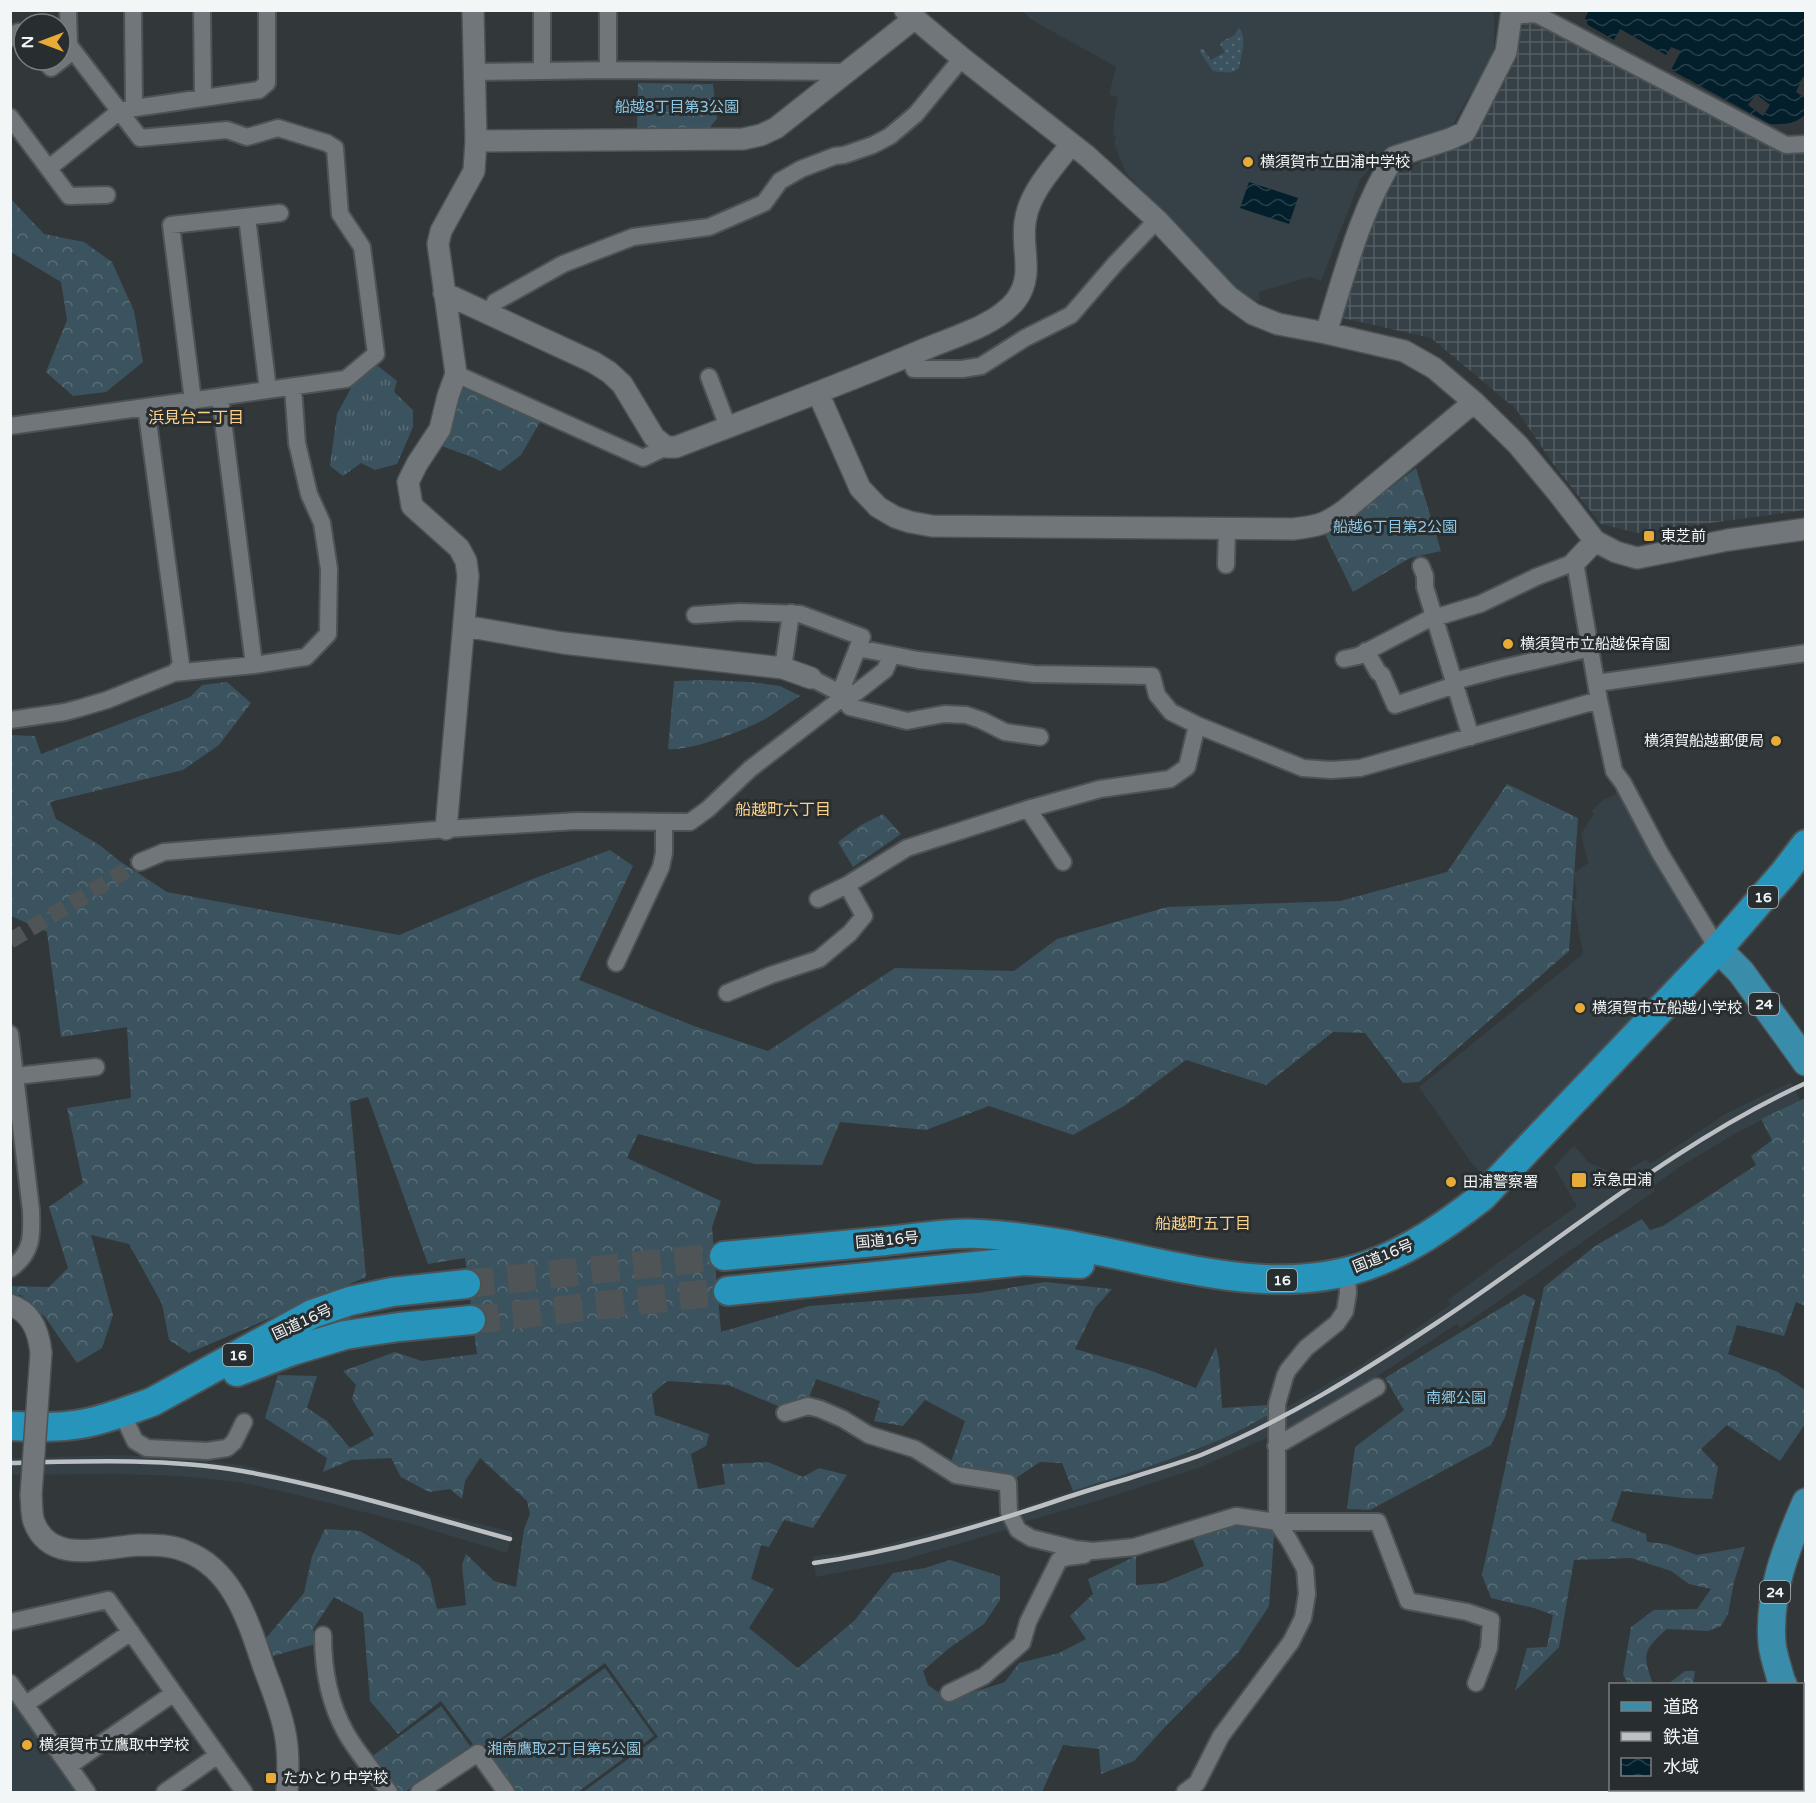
<svg xmlns="http://www.w3.org/2000/svg" width="1816" height="1803" font-family="'Varela Round','Noto Sans JP',sans-serif">
<defs>
<pattern id="industrial-grid" width="8" height="8" patternUnits="userSpaceOnUse" patternTransform="scale(1.5)"><rect width="8" height="8" fill="#354147"/><path d="M0 4h8M4 0v8" fill="none" stroke="#535d62"/></pattern>
<pattern id="grass-tufts" width="24" height="20" patternUnits="userSpaceOnUse" patternTransform="scale(1.5)"><rect width="24" height="20" fill="#3b535e"/><path d="M3 7l-1-3M5 7V3M7 7l1-3M15 17l-1-3M17 17v-4M19 17l1-3" fill="none" stroke="#586c76"/></pattern>
<pattern id="forest-crowns" width="20" height="18" patternUnits="userSpaceOnUse" patternTransform="scale(1.5)"><rect width="20" height="18" fill="#3b535e"/><path d="M2 6a3 3 0 1 1 6 0M12 15a3 3 0 1 1 6 0" fill="none" stroke="#586c76"/></pattern>
<pattern id="garden-dots" width="8" height="8" patternUnits="userSpaceOnUse" patternTransform="scale(1.5)"><rect width="8" height="8" fill="#3b535e"/><path d="M2 2h.1M6 6h.1" fill="none" stroke="#586c76" stroke-width="1.8" stroke-linecap="round"/></pattern>
<pattern id="water-waves" width="16" height="10" patternUnits="userSpaceOnUse" patternTransform="scale(1.5)"><rect width="16" height="10" fill="#021f2b"/><path d="M0 5q4-4 8 0t8 0" fill="none" stroke="#27404a"/></pattern>
</defs>
<rect width="100%" height="100%" fill="#32373a"/>
<!-- built -->
<path fill="#354147" d="M 1022,11 L 1494,11 L 1494,53 L 1454,122 L 1439,133 L 1383,152 L 1360,180 L 1321,281 L 1310,277 L 1259,292 L 1260,302 L 1246,296 L 1232,287 L 1126,173 L 1114,144 L 1116,137 L 1113,135 L 1115,112 L 1118,97 L 1109,95 L 1116,67 L 1032,20 Z
M 1620,789 L 1703,941 L 1596,1063 L 1484,1177 L 1470,1161 L 1419,1087 L 1583,954 L 1573,899 L 1577,898 L 1574,873 L 1588,863 L 1581,834 L 1594,814 L 1591,811 L 1603,800 L 1616,794 L 1615,792 Z
M 1791,1082 L 1800,1100 L 1736,1133 L 1678,1168 L 1652,1187 L 1655,1191 L 1460,1328 L 1457,1324 L 1370,1381 L 1284,1430 L 1280,1411 L 1359,1366 L 1408,1334 L 1450,1305 L 1448,1300 L 1499,1262 L 1577,1206 L 1554,1167 L 1574,1145 L 1589,1163 L 1620,1175 L 1646,1159 L 1650,1164 L 1727,1113 Z
M 1268,1415 L 1269,1430 L 1271,1436 L 1201,1467 L 1113,1496 L 1018,1524 L 1011,1511 L 1195,1451 L 1252,1425 Z
M 119,1455 L 178,1458 L 241,1465 L 302,1479 L 418,1509 L 513,1532 L 507,1553 L 415,1525 L 297,1495 L 239,1482 L 178,1476 L 118,1474 L 11,1475 L 10,1458 Z
M 1006,1513 L 1012,1528 L 904,1560 L 816,1577 L 813,1556 L 845,1553 L 870,1549 Z
M 11,1697 L 77,1792 L 11,1792 Z"/>
<!-- industrial -->
<path fill="url(#industrial-grid)" d="M 1532,18 L 1788,154 L 1805,152 L 1805,510 L 1637,533 L 1601,524 L 1556,468 L 1516,409 L 1431,338 L 1338,317 L 1389,177 L 1460,144 L 1518,32 Z"/>
<!-- grass -->
<path fill="url(#grass-tufts)" d="M 378,366 L 397,381 L 394,392 L 413,410 L 413,427 L 397,464 L 375,470 L 361,463 L 343,476 L 330,466 L 337,414 L 358,375 Z"/>
<!-- forest -->
<path fill="url(#forest-crowns)" d="M 638,83 L 713,84 L 717,119 L 707,130 L 667,131 L 637,128 Z
M 11,199 L 44,234 L 84,242 L 112,262 L 134,311 L 143,362 L 106,392 L 73,396 L 46,372 L 67,320 L 61,282 L 11,252 Z
M 458,386 L 540,422 L 521,455 L 500,471 L 474,458 L 439,445 Z
M 1416,468 L 1441,551 L 1410,558 L 1353,592 L 1324,532 L 1356,514 Z
M 706,680 L 750,682 L 780,686 L 800,696 C 788,703 777,712 765,719 C 746,730 689,752 668,749 L 674,681 Z
M 227,682 L 251,703 L 219,745 L 183,770 L 50,802 L 56,819 L 101,846 L 118,860 L 167,892 L 399,935 L 530,880 L 610,850 L 633,866 L 579,980 L 694,1026 L 768,1051 L 895,968 L 1014,971 L 1057,939 L 1167,907 L 1340,901 L 1447,872 L 1507,784 L 1578,818 L 1569,951 L 1419,1082 L 1403,1083 L 1365,1033 L 1333,1032 L 1266,1085 L 1186,1060 L 1124,1106 L 1073,1135 L 989,1106 L 926,1130 L 840,1122 L 822,1165 L 755,1164 L 638,1134 L 627,1158 L 721,1201 L 712,1227 L 721,1332 L 809,1306 L 978,1293 L 1045,1282 L 1112,1289 L 1095,1308 L 1075,1349 L 1149,1370 L 1196,1388 L 1216,1347 L 1219,1360 L 1222,1408 L 1267,1405 L 1268,1415 C 1208,1451 1139,1469 1073,1491 L 1062,1463 L 1040,1462 L 1013,1480 L 950,1465 L 965,1421 L 925,1400 L 903,1426 L 874,1421 L 880,1401 L 816,1379 L 807,1403 L 785,1409 L 728,1385 L 667,1381 L 652,1394 L 655,1415 L 709,1434 L 706,1446 L 691,1454 L 698,1489 L 725,1484 L 722,1464 L 768,1462 L 803,1477 L 819,1468 L 847,1475 L 813,1528 L 784,1520 L 769,1547 L 761,1545 L 751,1579 L 774,1589 L 749,1628 L 798,1668 L 854,1621 L 893,1573 L 925,1568 L 950,1560 L 1000,1576 L 1000,1600 L 984,1624 L 948,1649 L 923,1671 L 928,1685 L 949,1700 L 1005,1682 L 1019,1663 L 1059,1653 L 1086,1639 L 1070,1616 L 1093,1594 L 1088,1579 L 1136,1556 L 1136,1585 L 1163,1583 L 1204,1566 L 1193,1539 L 1234,1524 L 1275,1523 L 1269,1606 L 1238,1653 L 1165,1727 L 1134,1761 L 1101,1774 L 1099,1749 L 1063,1745 L 1042,1792 L 583,1792 L 658,1737 L 605,1663 L 482,1752 L 475,1747 L 441,1701 L 398,1734 L 370,1701 L 363,1613 L 334,1597 L 313,1629 L 315,1644 L 273,1656 L 266,1638 L 304,1593 L 312,1556 L 325,1529 L 360,1531 L 419,1565 L 430,1578 L 437,1609 L 466,1605 L 462,1565 L 466,1554 L 494,1581 L 516,1587 L 524,1529 L 530,1514 L 527,1501 L 480,1458 L 465,1481 L 462,1499 L 450,1489 L 429,1492 L 401,1477 L 391,1458 L 351,1460 L 323,1472 L 327,1458 L 265,1418 L 278,1375 L 317,1376 L 307,1408 L 327,1421 L 350,1448 L 374,1435 L 352,1399 L 356,1385 L 343,1371 L 395,1352 L 422,1361 L 477,1354 L 465,1258 L 428,1264 L 368,1097 L 350,1102 L 366,1277 L 189,1353 L 169,1340 L 162,1304 L 129,1244 L 91,1235 L 113,1315 L 102,1348 L 77,1363 L 45,1317 L 21,1295 L 11,1296 L 11,1286 L 49,1287 L 68,1268 L 49,1207 L 83,1183 L 67,1108 L 131,1098 L 127,1027 L 61,1037 L 47,932 L 11,916 L 11,735 L 35,736 L 41,754 L 190,697 L 202,685 Z
M 883,814 L 901,834 L 853,867 L 838,842 L 861,825 Z
M 1805,1098 L 1805,1306 L 1796,1302 L 1784,1336 L 1737,1325 L 1728,1354 L 1776,1371 L 1805,1390 L 1805,1424 L 1780,1461 L 1727,1425 L 1701,1449 L 1718,1467 L 1712,1499 L 1684,1498 L 1622,1491 L 1611,1521 L 1646,1534 L 1647,1542 L 1666,1544 L 1697,1555 L 1745,1547 L 1734,1582 L 1728,1614 L 1721,1626 L 1708,1631 L 1667,1629 C 1643,1650 1642,1654 1653,1684 L 1657,1684 L 1628,1684 L 1623,1674 L 1631,1627 L 1654,1610 L 1697,1609 L 1711,1589 L 1689,1584 L 1671,1571 L 1631,1558 L 1574,1560 L 1559,1647 L 1515,1691 L 1527,1648 L 1547,1647 L 1553,1615 L 1534,1608 L 1491,1598 L 1482,1575 L 1544,1287 L 1595,1246 L 1642,1219 L 1650,1230 L 1663,1226 L 1756,1165 L 1751,1156 L 1772,1140 L 1761,1119 Z
M 1524,1294 L 1535,1300 L 1505,1417 L 1491,1445 L 1370,1510 L 1347,1509 L 1355,1447 L 1404,1410 L 1385,1378 Z
M 605,1668 L 654,1736 L 578,1792 L 515,1792 L 486,1752 Z
M 1685,1671 L 1695,1671 L 1693,1684 L 1668,1684 Z
M 441,1706 L 470,1746 L 405,1792 L 396,1792 L 371,1757 Z"/>
<!-- garden -->
<path fill="url(#garden-dots)" d="M 1239,28 C 1248,38 1241,55 1239,68 C 1232,75 1223,72 1213,71 L 1200,52 L 1200,49 L 1203,49 L 1211,60 L 1225,52 L 1220,44 L 1221,42 L 1235,35 L 1237,30 Z"/>
<!-- water -->
<path fill="url(#water-waves)" fill-rule="evenodd" d="M 1589,11 L 1805,11 L 1805,77 L 1803,77 L 1796,92 L 1805,98 L 1805,115 C 1794,124 1785,125 1770,124 L 1671,70 L 1681,51 L 1671,47 L 1666,55 L 1620,29 L 1614,40 L 1588,25 L 1585,18 ZM 1756,94 L 1770,105 L 1763,116 L 1748,105 Z
M 1249,182 L 1298,198 L 1289,224 L 1240,208 Z"/>
<g fill="none" stroke-linecap="round" stroke-linejoin="round">
<!-- minor-tunnel -->
<path stroke="#4f5456" stroke-width="16" stroke-dasharray="16 8" stroke-linecap="butt" d="M 10,941 L 140,862"/>
<!-- trunk-tunnel -->
<path stroke="#4f5456" stroke-width="28" stroke-dasharray="28 14" stroke-linecap="butt" d="M 466,1284 L 724,1256
M 471,1320 L 728,1291"/>
<!-- minor casing -->
<g stroke="#4d5354" stroke-width="20">
<path id="minor" d="M 133,10 L 134,108
M 202,10 L 203,97
M 1512,16 L 1536,14 L 1786,145 L 1806,144
M 10,38 L 18,32 L 24,38
M 44,60 L 51,68 L 73,51
M 608,70 L 608,10
M 542,71 L 542,10
M 473,72 L 608,70 L 847,72
M 10,117 L 69,196 L 107,195
M 49,168 L 121,110 L 259,90 L 267,83 L 267,10
M 247,217 L 268,390
M 489,314 L 495,302 L 563,264 L 633,237 L 709,227 L 764,203 L 780,181 L 801,169 L 835,156 L 844,155 L 873,145 L 890,136 L 916,114 L 962,58
M 909,355 L 914,369 L 962,369 L 981,366 L 1025,338 L 1071,315 L 1115,264 L 1157,220
M 456,374 L 643,458 L 666,447
M 709,377 L 728,427
M 220,397 L 254,665
M 193,401 L 171,225 L 280,213
M 10,426 L 346,379 L 376,354 L 362,247 L 340,214 L 335,148 L 327,143 L 278,128 L 247,137 L 227,130 L 140,138 L 69,45 L 68,10
M 1226,565 L 1227,528
M 1421,566 L 1425,576 L 1425,587 L 1471,737
M 695,615 L 740,612 L 800,614 L 862,637 L 840,693
M 858,648 L 918,660 L 1034,674 L 1152,676 L 1157,695 L 1171,712 L 1197,725 L 1303,768 L 1331,770 L 1360,768 L 1599,700
M 1366,651 L 1378,672 L 1382,675 L 1395,705 L 1455,685
M 1344,659 L 1358,656 L 1427,620 L 1480,604 L 1536,577 L 1575,562 L 1599,700 L 1614,771 L 1623,783 L 1660,853 L 1718,949
M 783,668 L 791,613
M 174,673 L 254,665 L 306,657 L 328,634 L 329,569 L 322,523 L 309,494 L 297,443 L 293,387
M 811,678 L 840,693 L 850,707 L 883,715 L 907,721 L 944,714 L 966,715 L 981,720 L 1005,732 L 1040,737
M 1454,681 L 1503,668 L 1591,648
M 1597,683 L 1806,653
M 10,720 L 65,712 L 80,708 L 107,700 L 174,673 L 181,665 L 146,407
M 1028,809 L 1063,862
M 140,862 L 164,852 L 446,829 L 577,821 L 690,822 L 708,809 L 750,769 L 842,698 L 857,692 L 885,670 L 891,656
M 818,899 L 847,885 L 907,848 L 1028,809 L 1100,789 L 1170,779 L 1187,767 L 1197,725
M 616,963 L 661,867 L 664,853 L 664,823
M 727,993 L 771,975 L 819,959 L 850,933 L 864,916 L 847,885
M 10,1034 L 31,1210 C 32,1235 33,1253 10,1269
M 16,1076 L 96,1067
M 785,1413 L 808,1406 L 820,1409 L 843,1419 L 869,1435 L 915,1449 L 956,1475 L 1008,1483 L 1009,1512 L 1018,1530 L 1031,1538 L 1075,1549 L 1093,1551 L 1134,1547 L 1236,1516 L 1277,1522 L 1378,1522 L 1408,1601 L 1467,1612 L 1491,1620 L 1489,1648 L 1476,1683
M 127,1424 L 135,1441 L 147,1448 L 207,1451 L 227,1448 L 234,1442 L 244,1422
M 1276,1446 L 1377,1387
M 10,1622 L 108,1600 L 244,1792
M 323,1635 C 323,1669 329,1703 346,1733 C 358,1754 375,1773 389,1792
M 10,1683 L 87,1792
M 949,1693 L 984,1676 L 1022,1643 L 1028,1622 L 1059,1560 L 1067,1557 L 1084,1555
M 26,1704 L 131,1632
M 69,1766 L 174,1693
M 165,1792 L 218,1755
M 419,1792 L 478,1753 L 506,1792
M 1185,1792 L 1197,1783 L 1221,1736 L 1291,1642 L 1303,1618 L 1307,1594 L 1305,1569 L 1289,1540 L 1277,1522 L 1277,1404 L 1285,1376 L 1288,1370 L 1306,1348 L 1337,1323 L 1345,1311 L 1348,1293 L 1347,1271"/>
</g>
<!-- tertiary casing -->
<g stroke="#4d5354" stroke-width="24">
<path id="tertiary" d="M 905,10 L 962,58 L 1087,156 L 1157,220 L 1228,296 L 1253,314 L 1278,324 L 1326,333 L 1404,351 L 1434,368 L 1474,402 L 1518,445 L 1558,493 L 1595,541 L 1616,552 L 1637,558 L 1728,540 L 1806,529
M 476,141 L 743,139 L 761,135 L 776,128 L 915,18
M 444,293 L 593,362 L 609,372 L 622,384 L 654,437 L 666,447 L 676,447 C 759,415 843,384 925,349 C 953,337 997,325 1016,300 C 1036,273 1019,246 1026,217 C 1031,190 1055,166 1071,144
M 1326,333 C 1345,273 1360,210 1394,157 L 1450,139 L 1465,132 L 1506,52 L 1512,10
M 818,393 L 860,488 L 878,507 L 895,517 L 910,522 L 932,526 L 1293,529 C 1318,526 1324,525 1345,510 L 1474,402
M 1575,562 L 1595,541
M 464,626 L 563,643 L 783,668 L 811,678
M 446,829 L 468,576 L 466,561 L 459,548 L 412,506 L 408,482 L 417,464 L 440,429 L 448,396 L 456,374 L 438,244 L 441,231 L 474,171 L 476,141 L 473,10
M 10,1305 C 32,1312 39,1332 41,1353
M 31,1495 C 32,1503 31,1514 34,1522 C 51,1567 106,1546 140,1545 C 156,1545 171,1545 185,1551 C 234,1569 249,1624 264,1668 C 272,1689 281,1711 285,1733 C 289,1753 288,1773 287,1792"/>
</g>
<!-- primary casing -->
<g stroke="#4d5354" stroke-width="30">
<path id="primary" d="M 1718,949 L 1741,972 L 1806,1062
M 1783,1684 L 1781,1680 C 1778,1668 1773,1655 1772,1643 C 1768,1593 1786,1548 1806,1502
M 1802,1714 L 1806,1718"/>
</g>
<!-- trunk casing -->
<g stroke="#4d5354" stroke-width="32">
<path id="trunk" d="M 724,1256 C 778,1251 832,1246 886,1241 C 917,1238 950,1232 981,1234 C 1037,1237 1092,1249 1147,1261 C 1219,1276 1293,1291 1366,1266 C 1409,1251 1446,1225 1482,1197 L 1718,949 L 1784,873 L 1806,844
M 728,1291 L 1024,1261 L 1080,1264
M 237,1372 L 292,1351 L 345,1335 L 399,1327 L 471,1320
M 10,1426 C 34,1427 57,1428 81,1424 C 105,1420 129,1410 152,1402 L 312,1314 L 350,1301 L 392,1292 L 466,1284"/>
</g>
<!-- minor -->
<use href="#minor" stroke="#70767a" stroke-width="16"/>
<!-- tertiary -->
<use href="#tertiary" stroke="#70767a" stroke-width="21"/>
<!-- primary -->
<use href="#primary" stroke="#398dab" stroke-width="27"/>
<!-- trunk -->
<use href="#trunk" stroke="#2794bb" stroke-width="28"/>
<!-- rail -->
<path stroke="#bcc0c2" stroke-width="4.5" d="M 10,1463 C 87,1461 166,1458 242,1471 C 333,1487 421,1515 510,1539
M 814,1563 C 892,1552 967,1530 1041,1506 C 1070,1496 1098,1487 1127,1479 C 1151,1471 1177,1464 1201,1455 C 1284,1421 1361,1373 1435,1324 C 1558,1243 1671,1145 1806,1083"/>
<!-- tertiary-bridge casing -->
<g stroke="#4d5354" stroke-width="24" stroke-linecap="butt">
<path id="tertiary-bridge" d="M 31,1495 L 41,1353"/>
</g>
<!-- tertiary-bridge -->
<use href="#tertiary-bridge" stroke="#70767a" stroke-width="21"/>
</g>
<!-- markers -->
<g fill="#e8ab37" stroke="#282d30" stroke-width="2">
<circle cx="1248" cy="162" r="6"/>
<rect x="1643" y="530" width="12" height="12" rx="3"/>
<circle cx="1508" cy="644" r="6"/>
<circle cx="1776" cy="741" r="6"/>
<circle cx="1580" cy="1008" r="6"/>
<rect x="1571" y="1172" width="16" height="16" rx="3"/>
<circle cx="1451" cy="1182" r="6"/>
<circle cx="27" cy="1745" r="6"/>
<rect x="265" y="1772" width="12" height="12" rx="3"/>
</g>
<g text-anchor="middle" stroke-width="6" stroke-linejoin="round" paint-order="stroke">
<!-- shield labels -->
<g fill="#282d30" stroke="#b5babb" stroke-width="1.5">
<rect x="1748" y="886" width="30" height="22" rx="4.5"/>
<rect x="1749" y="993" width="30" height="22" rx="4.5"/>
<rect x="1267" y="1269" width="30" height="22" rx="4.5"/>
<rect x="223" y="1344" width="30" height="22" rx="4.5"/>
<rect x="1760" y="1581" width="30" height="22" rx="4.5"/>
</g>
<g font-size="14" font-weight="bold" fill="#f2f6f7">
<text x="1763" y="902">16</text>
<text x="1764" y="1009">24</text>
<text x="1282" y="1285">16</text>
<text x="238" y="1360">16</text>
<text x="1775" y="1597">24</text>
</g>
<!-- park labels -->
<g font-size="15" fill="#8ec8e4" stroke="#282d30">
<text x="677" y="112">船越8丁目第3公園</text>
<text x="1395" y="532">船越6丁目第2公園</text>
<text x="1456" y="1403">南郷公園</text>
<text x="564" y="1754">湘南鷹取2丁目第5公園</text>
</g>
<!-- poi labels -->
<g font-size="15" fill="#f2f6f7" stroke="#282d30" text-anchor="start">
<text x="1260" y="167">横須賀市立田浦中学校</text>
<text x="1661" y="541">東芝前</text>
<text x="1520" y="649">横須賀市立船越保育園</text>
<text x="1764" y="746" text-anchor="end">横須賀船越郵便局</text>
<text x="1592" y="1013">横須賀市立船越小学校</text>
<text x="1592" y="1185">京急田浦</text>
<text x="1463" y="1187">田浦警察署</text>
<text x="39" y="1750">横須賀市立鷹取中学校</text>
<text x="283" y="1783">たかとり中学校</text>
</g>
<!-- street labels -->
<g font-size="15" fill="#f2f6f7" stroke="#282d30">
<text transform="translate(887 1240) rotate(-5)" y="5">国道16号</text>
<text transform="translate(1383 1256) rotate(-22)" y="5">国道16号</text>
<text transform="translate(302 1322) rotate(-25)" y="5">国道16号</text>
</g>
<!-- neighbourhood labels -->
<g font-size="16" fill="#fcd18b" stroke="#282d30">
<text x="196" y="423">浜見台二丁目</text>
<text x="783" y="815">船越町六丁目</text>
<text x="1203" y="1229">船越町五丁目</text>
</g>
</g>
<!-- border -->
<rect width="1816" height="1803" fill="none" stroke="#f2f6f7" stroke-width="24"/>
<!-- legend -->
<rect x="1609" y="1683" width="195" height="108" fill="#282d30" stroke="#797d80" stroke-width="1.5"/>
<rect x="1621" y="1702" width="30" height="9" fill="#398dab" stroke="#797d80" stroke-width="1.5"/>
<text x="1663" y="1713" font-size="18" fill="#f2f6f7">道路</text>
<rect x="1621" y="1732" width="30" height="9" fill="#bcc0c2" stroke="#797d80" stroke-width="1.5"/>
<text x="1663" y="1743" font-size="18" fill="#f2f6f7">鉄道</text>
<rect x="1621" y="1758" width="30" height="18" fill="url(#water-waves)" stroke="#797d80" stroke-width="1.5"/>
<text x="1663" y="1773" font-size="18" fill="#f2f6f7">水域</text>
<!-- north arrow -->
<g transform="translate(42 42) rotate(270)"><circle r="28" fill="#282d30" stroke="#797d80" stroke-width="1.5"/>
<path d="M0-4.5L10 22L0 15L-10 22Z" fill="#e8ab37"/>
<text y="-9" font-size="16" font-weight="bold" text-anchor="middle" fill="#f2f6f7">N</text>
</g>
</svg>
